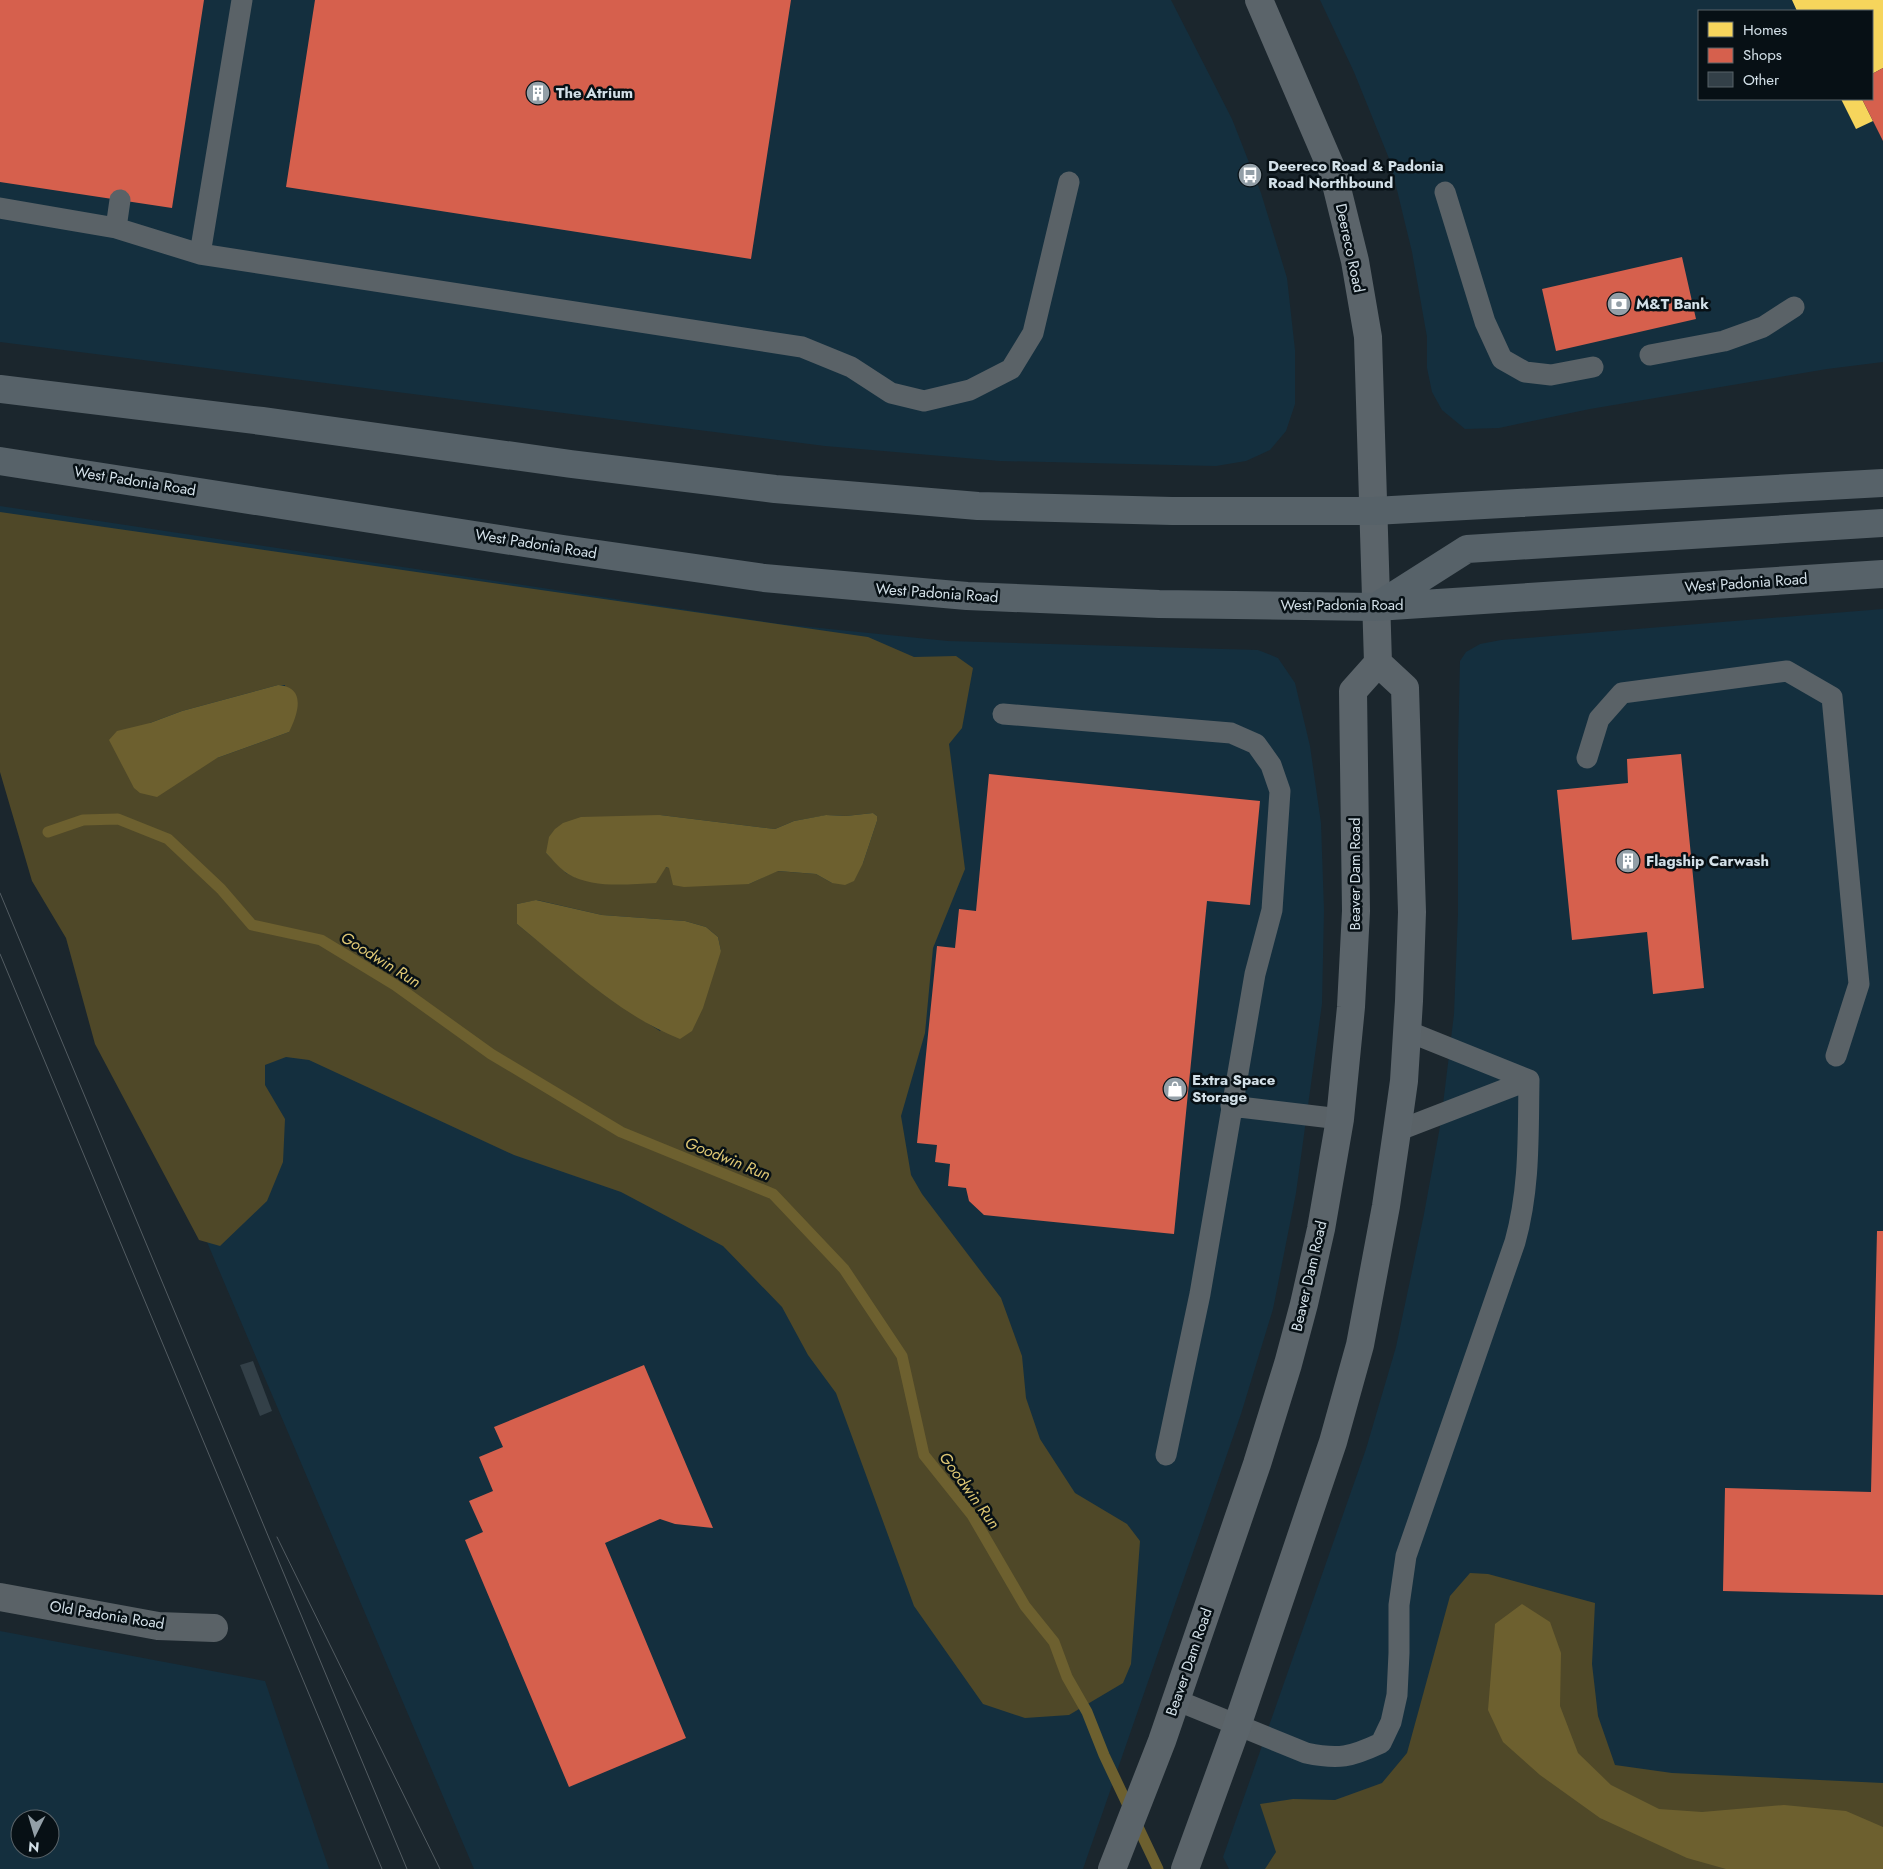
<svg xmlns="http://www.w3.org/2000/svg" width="1883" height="1869" font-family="Jost,sans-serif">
<rect width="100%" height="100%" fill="#1b262d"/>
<!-- built -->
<path fill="#142f3e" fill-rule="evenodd" d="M 0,0 L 1171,0 L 1232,119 L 1261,193 L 1287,278 L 1295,350 L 1295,404 L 1286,431 L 1270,450 L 1246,461 L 1216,466 L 1000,461 L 825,446 L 0,342 Z
M 1320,0 L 1883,0 L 1883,362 L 1827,369 L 1590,409 L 1499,428 L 1465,429 L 1442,410 L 1432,392 L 1427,368 L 1427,337 L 1412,252 L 1390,161 L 1354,72 ZM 1699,11 L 1872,11 L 1872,99 L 1699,99 Z
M 0,506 L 780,624 L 948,641 L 1258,650 L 1278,658 L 1295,683 L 1310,746 L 1321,823 L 1324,910 L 1322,1004 L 1296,1193 L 1273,1309 L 1241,1414 L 1083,1869 L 474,1869 L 0,756 Z
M 1883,609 L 1883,1869 L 1229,1869 L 1223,1857 L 1366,1449 L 1396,1347 L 1424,1214 L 1441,1121 L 1454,1014 L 1458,913 L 1458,749 L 1460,661 L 1466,652 L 1480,644 L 1501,640 Z
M 0,1631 L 265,1681 L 329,1869 L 0,1869 ZM 20,1819 L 50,1819 L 50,1849 L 20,1849 Z"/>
<!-- green -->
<path fill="#4f4828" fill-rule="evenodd" d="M 0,512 L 868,637 L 914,657 L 956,656 L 973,668 L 962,728 L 949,744 L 965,869 L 933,948 L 925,1033 L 901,1116 L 911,1175 L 922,1194 L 1001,1298 L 1022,1356 L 1026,1398 L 1040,1439 L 1075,1493 L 1127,1524 L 1140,1541 L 1131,1664 L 1123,1683 L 1069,1715 L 1025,1718 L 983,1704 L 914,1606 L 836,1393 L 808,1355 L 782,1307 L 723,1246 L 621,1192 L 514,1155 L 309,1060 L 286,1057 L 265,1065 L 265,1085 L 285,1119 L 283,1162 L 267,1201 L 220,1246 L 199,1240 L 95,1044 L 66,938 L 32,881 L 0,772 ZM 278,685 L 285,685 L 289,732 L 217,758 L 150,723 L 182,711 ZM 873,813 L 877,816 L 877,821 L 863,863 L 832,883 L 816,874 L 777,871 L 749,884 L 665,867 L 577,878 L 566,873 L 546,853 L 660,815 L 775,829 L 794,821 L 827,815 L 846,816 ZM 537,900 L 602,915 L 685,921 L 706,927 L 718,937 L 721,951 L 660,1031 L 607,997 L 517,924 L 517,904 Z
M 1470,1573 L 1488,1574 L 1595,1603 L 1592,1664 L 1598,1716 L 1615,1765 L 1672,1773 L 1883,1783 L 1883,1869 L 1265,1869 L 1276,1852 L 1260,1804 L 1293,1799 L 1335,1800 L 1382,1783 L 1407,1753 L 1450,1596 Z"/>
<!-- water -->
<path fill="#6d602f" d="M 278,685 C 307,687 298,714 289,732 L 217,758 L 157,797 L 140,793 L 134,788 L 109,740 L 117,731 L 150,723 L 182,711 Z
M 873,813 L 877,816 L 877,821 L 863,863 L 854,881 L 845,885 L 832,883 L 816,874 L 778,871 L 749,884 L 684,887 L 673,885 L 669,868 L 666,867 L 656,883 C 628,884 594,889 568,874 C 560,869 553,860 546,853 L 549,837 L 555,829 L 563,823 L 581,817 L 660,815 L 775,829 L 794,821 L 826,815 L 846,816 Z
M 536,900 L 602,915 L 685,921 L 706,927 L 718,937 L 721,951 L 703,1008 L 692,1031 L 680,1039 C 619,1015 568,965 517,924 L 517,904 Z
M 1522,1604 L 1550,1622 L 1561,1653 L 1560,1706 L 1578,1753 L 1611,1785 L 1659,1809 L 1702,1812 L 1784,1805 L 1846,1811 L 1883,1827 L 1883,1869 L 1726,1869 L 1687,1858 L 1600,1818 L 1540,1775 L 1503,1742 L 1488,1710 L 1495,1624 Z"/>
<!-- homes -->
<path fill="#f6d55c" d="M 1792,0 L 1883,0 L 1883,68 L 1872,74 L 1872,11 L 1797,11 Z
M 1841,99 L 1862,99 L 1873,121 L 1856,129 Z"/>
<!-- shops -->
<path fill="#d6604d" d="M 0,0 L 204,0 L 172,208 L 0,182 Z
M 315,0 L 791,0 L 751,259 L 286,187 Z
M 1883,68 L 1883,141 L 1862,99 L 1872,99 L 1872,74 Z
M 1682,257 L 1696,319 L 1556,351 L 1542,289 Z
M 1681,754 L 1704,988 L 1653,994 L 1647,932 L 1572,940 L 1557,790 L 1628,783 L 1627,759 Z
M 989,774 L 1260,801 L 1250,905 L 1207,901 L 1174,1234 L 984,1215 L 969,1201 L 966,1188 L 948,1186 L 950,1164 L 935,1162 L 937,1145 L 917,1143 L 937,946 L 955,948 L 959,909 L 976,911 Z
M 1877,1231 L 1883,1231 L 1883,1595 L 1723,1591 L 1725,1488 L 1871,1492 Z
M 644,1365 L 713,1528 L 675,1524 L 660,1519 L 605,1543 L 686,1738 L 569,1787 L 465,1540 L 483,1532 L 469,1501 L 493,1491 L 479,1457 L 503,1447 L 494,1427 Z"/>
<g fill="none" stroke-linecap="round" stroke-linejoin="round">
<!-- stream -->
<path stroke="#6d602f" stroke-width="11" d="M 48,832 L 83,820 L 118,819 L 168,839 L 221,889 L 252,925 L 321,940 L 395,985 L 491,1054 L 621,1132 L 773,1194 L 844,1269 L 902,1356 L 924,1455 L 972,1515 L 1025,1606 L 1054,1642 L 1067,1677 L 1087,1712 L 1104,1755 L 1158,1869"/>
</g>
<!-- building -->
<path fill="#334048" d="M 253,1361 L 272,1411 L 260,1416 L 240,1365 Z"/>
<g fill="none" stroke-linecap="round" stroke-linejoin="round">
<!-- service -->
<path stroke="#5a6267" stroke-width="21" d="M 242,0 L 200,254 L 802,347 L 851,367 L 891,393 L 924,401 L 970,390 L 1011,369 L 1033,333 L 1069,182
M 1445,192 L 1485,322 L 1502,359 L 1525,372 L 1551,375 L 1593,367
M 0,208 L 116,228 L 200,254
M 116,228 L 120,200
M 1650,355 L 1724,341 L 1763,327 L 1794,307
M 1003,714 L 1231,733 L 1256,744 L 1271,765 L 1280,791 L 1272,910 L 1255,974 L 1200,1294 L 1166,1455
M 1587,758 L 1599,719 L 1622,693 L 1787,671 L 1832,697 L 1859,984 L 1836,1056
M 1231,1106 L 1340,1119
M 1397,1131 L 1529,1080 L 1407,1031
M 1176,1700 L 1306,1753 C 1339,1760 1351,1757 1381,1743 L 1391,1722 L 1397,1695 L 1399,1653 L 1399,1605 L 1406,1556 L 1515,1242 C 1530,1188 1528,1136 1529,1080"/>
<!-- minor -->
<path stroke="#5a6267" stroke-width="28" d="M 0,1597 L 158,1626 L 214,1628"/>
<!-- secondary -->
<path stroke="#5b646a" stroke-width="28" d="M 1112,1869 L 1162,1741 L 1257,1464 L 1288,1364 L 1304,1304 L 1321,1229 L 1340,1119 L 1351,1007 L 1356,911 L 1353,691 L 1378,663 L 1368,337 L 1355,261 L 1333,172 L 1259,0
M 1185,1869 L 1237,1726 L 1333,1442 L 1360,1345 L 1386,1206 L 1397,1131 L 1404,1081 L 1409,1001 L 1412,912 L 1405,688 L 1378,663"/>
<!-- primary -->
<path stroke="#576269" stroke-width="28" d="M 0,389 L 262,421 L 571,464 L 775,489 L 978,506 L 1172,511 L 1374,511 L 1883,483
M 0,461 L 563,549 L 764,578 L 967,596 L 1159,604 L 1376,607 L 1883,574
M 1379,605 L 1467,549 L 1883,523"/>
<!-- tram -->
<path stroke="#535c62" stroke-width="1" d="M 0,893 L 407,1869
M 0,954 L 382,1869
M 277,1537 L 440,1869"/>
</g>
<!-- icons -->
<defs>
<g id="building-disc" transform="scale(1.25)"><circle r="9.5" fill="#939fa7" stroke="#071015"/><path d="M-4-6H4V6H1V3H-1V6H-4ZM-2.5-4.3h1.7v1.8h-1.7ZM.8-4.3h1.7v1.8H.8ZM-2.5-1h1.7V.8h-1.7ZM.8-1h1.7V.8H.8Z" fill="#fff"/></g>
<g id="bus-disc" transform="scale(1.25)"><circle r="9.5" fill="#939fa7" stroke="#071015"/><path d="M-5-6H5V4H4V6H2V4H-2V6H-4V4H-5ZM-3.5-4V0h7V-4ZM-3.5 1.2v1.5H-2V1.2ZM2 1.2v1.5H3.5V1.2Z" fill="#fff"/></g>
<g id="bank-disc" transform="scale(1.25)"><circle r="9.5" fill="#939fa7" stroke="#071015"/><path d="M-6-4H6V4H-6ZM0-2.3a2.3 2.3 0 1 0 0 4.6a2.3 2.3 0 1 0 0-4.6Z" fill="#fff"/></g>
<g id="shop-disc" transform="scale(1.25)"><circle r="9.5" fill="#939fa7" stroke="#071015"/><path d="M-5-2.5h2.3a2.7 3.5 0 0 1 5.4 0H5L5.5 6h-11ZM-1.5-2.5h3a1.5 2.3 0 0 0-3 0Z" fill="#fff"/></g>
</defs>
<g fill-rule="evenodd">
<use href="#building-disc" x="538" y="93"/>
<use href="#bus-disc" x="1250" y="175"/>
<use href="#bank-disc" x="1619" y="304"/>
<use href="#building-disc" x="1628" y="861"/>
<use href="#shop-disc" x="1175" y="1089"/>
</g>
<g text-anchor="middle" stroke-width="5" stroke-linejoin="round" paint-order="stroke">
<!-- poi labels -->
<g font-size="15" font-weight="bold" fill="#d3e0e8" stroke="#071015" text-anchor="start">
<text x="556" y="98">The Atrium</text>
<text x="1268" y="171">Deereco Road &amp; Padonia<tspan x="1268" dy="17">Road Northbound</tspan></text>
<text x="1636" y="309">M&amp;T Bank</text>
<text x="1646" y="866">Flagship Carwash</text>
<text x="1192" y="1085">Extra Space<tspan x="1192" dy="17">Storage</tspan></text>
</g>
<!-- street labels -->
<g font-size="15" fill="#d3e0e8" stroke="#071015">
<text transform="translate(1350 248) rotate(78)" y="5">Deereco Road</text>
<text transform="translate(135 481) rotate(9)" y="5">West Padonia Road</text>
<text transform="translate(536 544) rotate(9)" y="5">West Padonia Road</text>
<text transform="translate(1746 583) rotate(-4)" y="5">West Padonia Road</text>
<text transform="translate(937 593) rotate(4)" y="5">West Padonia Road</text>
<text x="1342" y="610">West Padonia Road</text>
<text transform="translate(1355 874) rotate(-90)" y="5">Beaver Dam Road</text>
<text transform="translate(1309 1276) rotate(-77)" y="5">Beaver Dam Road</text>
<text transform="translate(107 1615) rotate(9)" y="5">Old Padonia Road</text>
<text transform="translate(1189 1662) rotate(-71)" y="5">Beaver Dam Road</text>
</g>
<!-- water labels -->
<g font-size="16" font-style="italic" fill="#dec774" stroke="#071015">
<text transform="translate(381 959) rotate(32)" y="6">Goodwin Run</text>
<text transform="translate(728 1158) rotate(22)" y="6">Goodwin Run</text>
<text transform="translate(970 1490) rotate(54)" y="6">Goodwin Run</text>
</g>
</g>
<!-- legend -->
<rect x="1698" y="10" width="175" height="90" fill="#071015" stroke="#596369"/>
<rect x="1708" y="22" width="25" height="15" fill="#f6d55c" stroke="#596369"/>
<text x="1743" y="35" font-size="15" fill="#d3e0e8">Homes</text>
<rect x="1708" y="48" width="25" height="15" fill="#d6604d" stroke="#596369"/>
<text x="1743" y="60" font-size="15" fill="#d3e0e8">Shops</text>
<rect x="1708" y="72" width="25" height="15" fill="#334048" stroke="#596369"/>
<text x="1743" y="85" font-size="15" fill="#d3e0e8">Other</text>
<!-- north arrow -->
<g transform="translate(35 1834) rotate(185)"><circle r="24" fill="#071015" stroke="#596369"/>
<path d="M0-4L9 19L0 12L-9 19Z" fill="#939fa7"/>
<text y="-8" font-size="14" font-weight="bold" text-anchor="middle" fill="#d3e0e8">N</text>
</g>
</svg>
